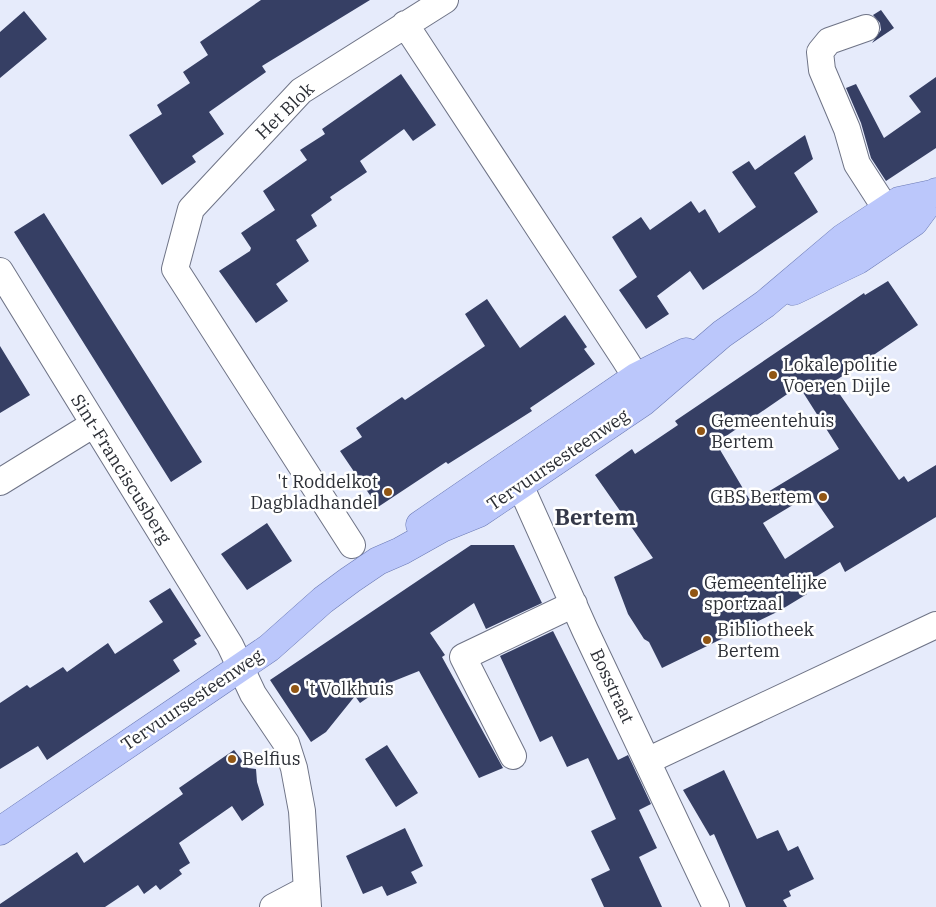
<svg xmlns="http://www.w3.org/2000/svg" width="936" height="907" font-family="'IBM Plex Serif',serif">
<rect width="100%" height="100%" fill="#e6ebfb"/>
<!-- building -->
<path fill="#363f64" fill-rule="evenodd" d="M 261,0 L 370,0 L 262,66 L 266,72 L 209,112 L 224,134 L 192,156 L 196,162 L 162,185 L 129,135 L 162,114 L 157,105 L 190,83 L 183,72 L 208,55 L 200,42 Z
M 881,10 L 894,28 L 872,43 L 881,30 L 880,23 L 873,15 Z
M 24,11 L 47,39 L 0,78 L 0,32 Z
M 401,74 L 436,125 L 413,141 L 404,129 L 360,161 L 367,172 L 330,197 L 332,200 L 311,215 L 317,226 L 296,240 L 309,261 L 276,284 L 288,301 L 256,323 L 219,271 L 250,251 L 251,248 L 241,233 L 275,210 L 263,191 L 307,160 L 300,150 L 325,134 L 322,129 Z
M 936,77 L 936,148 L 886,181 L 871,158 L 861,123 L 846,88 L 856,84 L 884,138 L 921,112 L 909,96 Z
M 805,135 L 813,159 L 794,173 L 818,212 L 703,290 L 690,271 L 657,296 L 669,314 L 646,329 L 619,290 L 637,277 L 612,237 L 641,217 L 650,230 L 691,201 L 699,213 L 705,209 L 719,233 L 756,207 L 732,172 L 749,161 L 755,170 Z
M 44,213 L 202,462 L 171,482 L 14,232 Z
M 888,281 L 918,325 L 832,383 L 899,480 L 904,476 L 908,482 L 936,465 L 936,517 L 845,572 L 840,562 L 801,586 L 807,594 L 779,611 L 662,668 L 649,642 L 644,639 L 628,614 L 614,577 L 653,558 L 595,475 L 632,449 L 635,454 L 678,425 L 675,421 L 864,293 L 865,295 ZM 799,386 L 839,449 L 751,502 L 716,443 ZM 811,494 L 834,527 L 785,559 L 763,523 Z
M 487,299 L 520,348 L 565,315 L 587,347 L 584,349 L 595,364 L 530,408 L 532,411 L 448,464 L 446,462 L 378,507 L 340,451 L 362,437 L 356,428 L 402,397 L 405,400 L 485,346 L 465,314 Z
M 0,346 L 30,395 L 0,413 Z
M 267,523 L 292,561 L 247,590 L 221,554 Z
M 471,545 L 514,545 L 542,603 L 486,629 L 474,603 L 430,633 L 445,655 L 442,657 L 503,768 L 479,778 L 419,671 L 389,683 L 360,703 L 355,696 L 326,732 L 311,742 L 270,680 Z
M 170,588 L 201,636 L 194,640 L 197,644 L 173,660 L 180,671 L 47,760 L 38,746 L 0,769 L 0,703 L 27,685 L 30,688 L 63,667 L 67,672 L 108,643 L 115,654 L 163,622 L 149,601 Z
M 553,631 L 618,760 L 628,755 L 651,804 L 639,810 L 657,848 L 639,857 L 662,907 L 604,907 L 591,879 L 610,870 L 591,831 L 616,819 L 588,758 L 567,767 L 552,736 L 540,742 L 500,656 Z
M 387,745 L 418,793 L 396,807 L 365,759 Z
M 234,750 L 248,768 L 256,769 L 257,782 L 264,805 L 242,821 L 232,806 L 179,843 L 190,863 L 179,870 L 182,874 L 160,890 L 156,885 L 144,894 L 138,885 L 105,907 L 0,907 L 0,904 L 77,852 L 84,863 L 183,794 L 179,788 Z
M 724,770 L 757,839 L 778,830 L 788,851 L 798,846 L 814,879 L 789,891 L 791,896 L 783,900 L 787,907 L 746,907 L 714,834 L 710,836 L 683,790 Z
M 405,828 L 423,866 L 411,872 L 417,883 L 387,896 L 382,886 L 363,894 L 346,856 Z"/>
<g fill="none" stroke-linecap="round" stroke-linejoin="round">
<!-- minor casing -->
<g stroke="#6e7386" stroke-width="28">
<path id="minor" d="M 405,24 L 624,358 L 636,377 L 643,398
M 866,28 L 829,41 L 820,52 L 822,70 L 847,129 L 857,164 L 886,209
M 0,271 L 230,645 L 253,694 L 286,743 L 294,768 L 302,811 L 308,907
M 511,465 L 585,630 L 716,907
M 0,482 L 94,424
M 352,545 L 175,269 L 191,209 L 301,91 L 445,0
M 513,756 L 463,657 L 574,604
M 647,761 L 936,625
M 273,907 L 307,889"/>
</g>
<!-- major casing -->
<g stroke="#6b7ab5" stroke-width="29">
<path id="major" d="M 793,291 L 858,260 L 914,222 L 936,192
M 420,525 L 636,377 L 686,352
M 0,831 L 269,648 L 323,600 L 350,580 L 378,561 L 401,551 L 442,528 L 479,513 L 643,402 L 722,334 L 765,304 L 843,238 L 899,201 L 932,194"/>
</g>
<!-- minor -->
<use href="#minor" stroke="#fff" stroke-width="26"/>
<!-- major -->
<use href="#major" stroke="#bbc7fb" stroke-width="28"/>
</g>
<!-- markers -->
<g fill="#915614" stroke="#fff" stroke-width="2">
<circle cx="773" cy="375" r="5"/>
<circle cx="701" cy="431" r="5"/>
<circle cx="388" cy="492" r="5"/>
<circle cx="823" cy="497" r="5"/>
<circle cx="694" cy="593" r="5"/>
<circle cx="707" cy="640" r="5"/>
<circle cx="295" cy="689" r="5"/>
<circle cx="232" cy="759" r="5"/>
</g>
<g text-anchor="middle" stroke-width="5" stroke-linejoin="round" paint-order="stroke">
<!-- street labels -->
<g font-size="18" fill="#2c2f36" stroke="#fff">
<text transform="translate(285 111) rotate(-44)" y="6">Het Blok</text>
<text transform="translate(558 460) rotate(-34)" y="6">Tervuursesteenweg</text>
<text transform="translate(121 469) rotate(58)" y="6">Sint-Franciscusberg</text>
<text transform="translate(612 686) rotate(65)" y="6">Bosstraat</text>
<text transform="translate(192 700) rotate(-34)" y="6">Tervuursesteenweg</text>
</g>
<!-- poi labels -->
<g font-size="18" fill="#2c2f36" stroke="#fff" text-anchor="start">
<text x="783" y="371">Lokale politie<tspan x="783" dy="21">Voer en Dijle</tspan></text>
<text x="711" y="427">Gemeentehuis<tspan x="711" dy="21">Bertem</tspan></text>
<text x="378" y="488" text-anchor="end">'t Roddelkot<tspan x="378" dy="21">Dagbladhandel</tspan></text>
<text x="813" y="503" text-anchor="end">GBS Bertem</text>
<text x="704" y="589">Gemeentelijke<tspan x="704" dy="21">sportzaal</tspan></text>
<text x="717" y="636">Bibliotheek<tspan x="717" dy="21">Bertem</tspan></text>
<text x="305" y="695">'t Volkhuis</text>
<text x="242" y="765">Belfius</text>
</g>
<!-- district labels -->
<g font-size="22" font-weight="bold" fill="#353949" stroke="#fff">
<text x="595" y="525">Bertem</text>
</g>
</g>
</svg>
